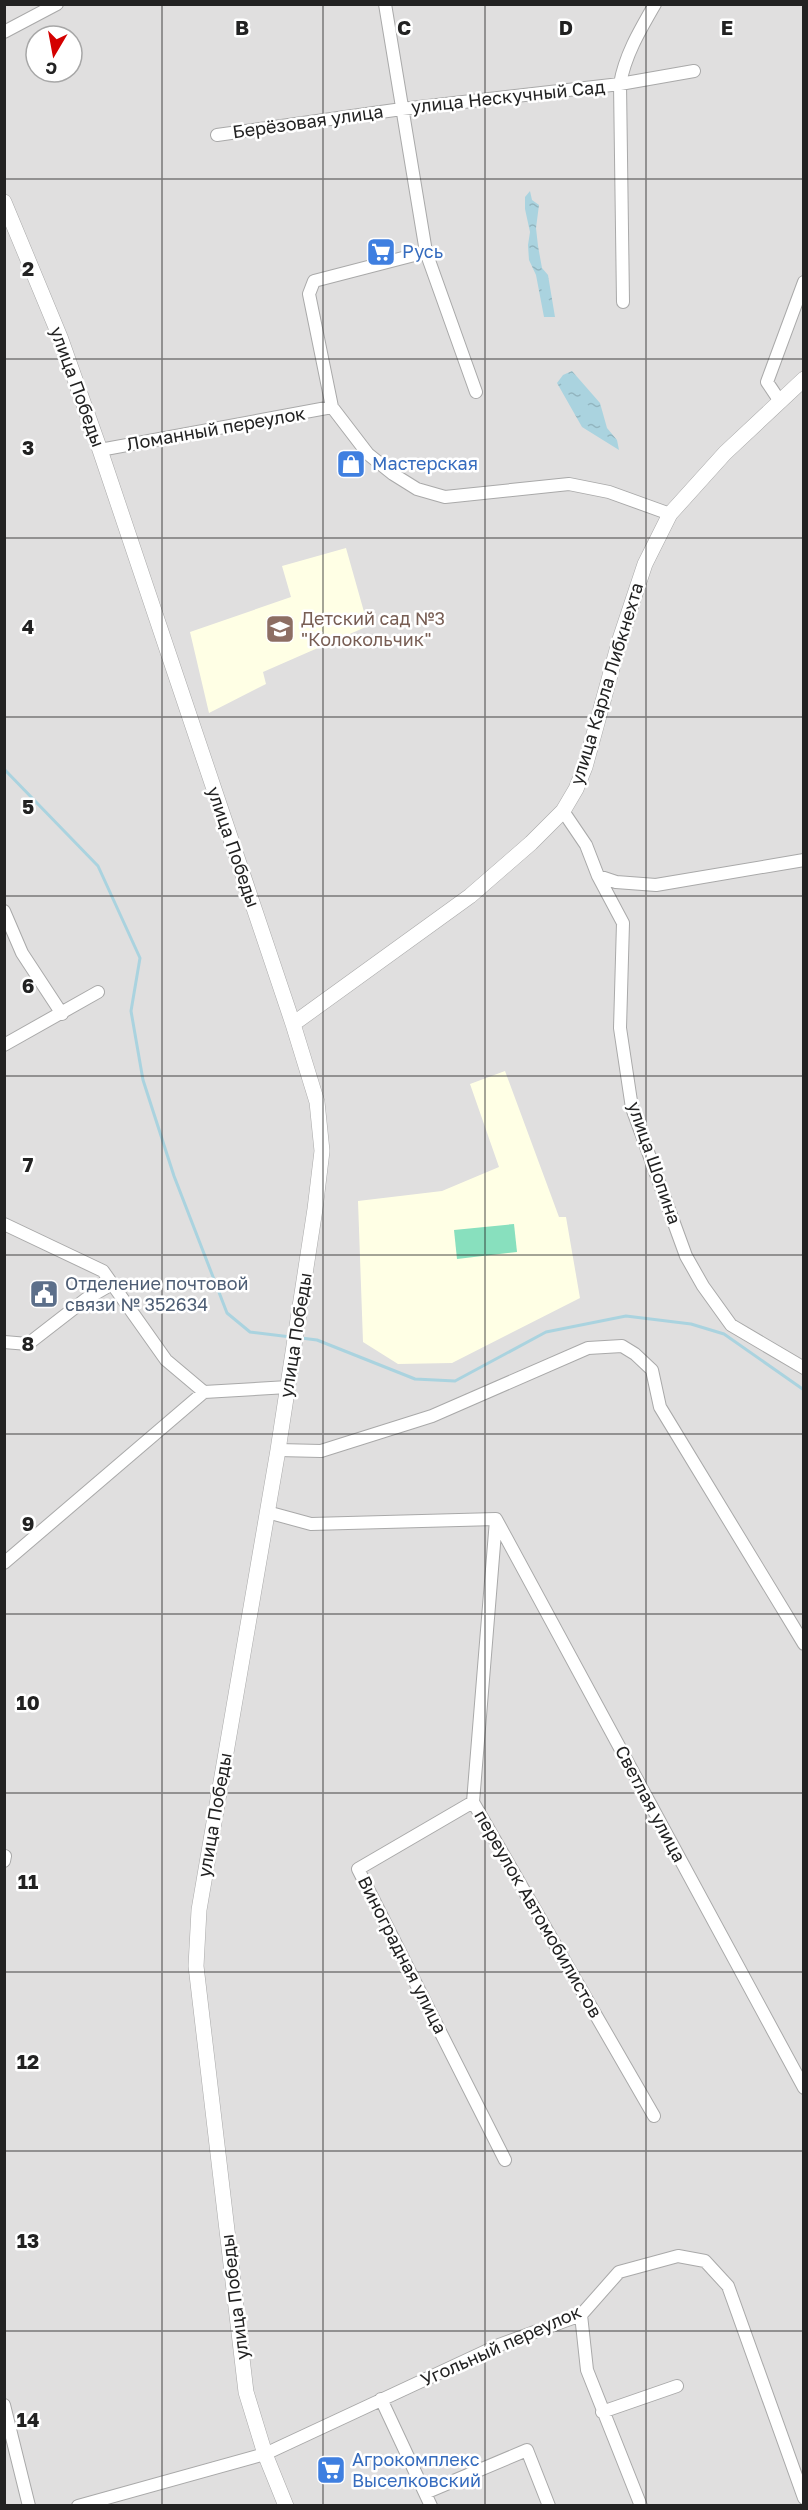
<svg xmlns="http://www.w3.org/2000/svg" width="808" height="2510" font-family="'Golos Text',sans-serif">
<defs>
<pattern id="water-ripples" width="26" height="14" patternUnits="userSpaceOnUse" patternTransform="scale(1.5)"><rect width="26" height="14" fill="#aad3df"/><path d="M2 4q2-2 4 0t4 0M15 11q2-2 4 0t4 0" fill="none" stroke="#92b5bf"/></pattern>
</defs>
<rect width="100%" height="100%" fill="#f2efe9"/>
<!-- residential -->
<path fill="#e0dfdf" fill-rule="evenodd" d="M 5,5 L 803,5 L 803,2505 L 5,2505 ZM 36,36 L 72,36 L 72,72 L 36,72 Z"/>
<!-- education -->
<path fill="#ffffe5" d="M 346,548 L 368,626 L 263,672 L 266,684 L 209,713 L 190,632 L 291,597 L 282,566 Z
M 505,1071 L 559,1217 L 566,1217 L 580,1298 L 452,1363 L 398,1364 L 363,1342 L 358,1201 L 442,1191 L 499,1167 L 470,1084 Z"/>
<!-- pitch -->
<path fill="#88e0be" d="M 514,1224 L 517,1252 L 457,1259 L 454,1230 Z"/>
<!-- water -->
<path fill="url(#water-ripples)" d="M 530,191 L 532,200 L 539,205 L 536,228 L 538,246 L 542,268 L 548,275 L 555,317 L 544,317 L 536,275 L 529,260 L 528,245 L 530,232 L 525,209 L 525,197 Z
M 572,371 L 600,403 L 607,428 L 617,440 L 619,450 L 582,427 L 557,383 L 563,375 Z"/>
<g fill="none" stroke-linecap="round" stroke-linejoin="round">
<!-- stream -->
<path stroke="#aad3df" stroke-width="3" d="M 4,769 L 98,866 L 140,958 L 131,1011 L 143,1080 L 174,1176 L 227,1313 L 250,1332 L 291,1337
M 301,1338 L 317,1340 L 415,1379 L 455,1381 L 546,1332 L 626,1316 L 691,1324 L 724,1334 L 804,1390"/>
<!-- minor casing -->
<g stroke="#a9a9a9" stroke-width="14">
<path id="minor" d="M 385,4 L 426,252 L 476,392
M 4,32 L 57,4
M 217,135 L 402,109 L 620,84 L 694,71
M 426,252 L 314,281 L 309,294 L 332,407 L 368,454 L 393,474 L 417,489 L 445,497 L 569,484 L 609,492 L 670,514
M 623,302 L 620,84 C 625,55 640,30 655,4
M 779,400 L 767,382 L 804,282
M 100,450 L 332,407
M 563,811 L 586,845 L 598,876 L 623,923 L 620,1028 L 632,1108 L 686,1256 L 703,1286 L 731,1325 L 804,1368
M 598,876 L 616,882 L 656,885 L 804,860
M 4,911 L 22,953 L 62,1014
M 4,1045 L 98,992
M 4,1224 L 103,1271 L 166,1360 L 204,1392
M 4,1342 L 28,1344 L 86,1299 L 112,1284
M 278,1450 L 321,1451 L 432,1416 L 588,1348 L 622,1346 L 635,1354 L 652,1370 L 660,1407 L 804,1644
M 267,1512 L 311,1524 L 496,1519
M 496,1519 L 804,2088
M 496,1520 L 473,1802 L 654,2116
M 4,1563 L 204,1392 L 288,1387
M 473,1802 L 358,1869 L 505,2160
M 4,1861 L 5,1856
M 581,2315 L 587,2370 L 641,2506
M 381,2399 L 431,2506
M 4,2405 L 29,2506
M 602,2412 L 677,2386
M 425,2493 L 527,2450 L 549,2506
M 78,2506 L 265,2454 L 499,2345 L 581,2315 L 619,2272 L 678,2256 L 705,2261 L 728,2286 L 804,2498"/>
</g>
<!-- tertiary casing -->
<g stroke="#a9a9a9" stroke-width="16">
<path id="tertiary" d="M 4,202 L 60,337 L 100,450 L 293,1024 L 317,1102 L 322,1151 L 315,1209 L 278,1450 L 199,1910 L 196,1966 L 246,2392 L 265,2454 L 286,2506
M 293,1024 L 470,896 L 531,843 L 563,811 L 576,789 L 585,767 L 620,639 L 645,564 L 670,514 L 725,453 L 804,379"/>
</g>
<!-- minor -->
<use href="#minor" stroke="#fff" stroke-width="12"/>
<!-- tertiary -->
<use href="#tertiary" stroke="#fff" stroke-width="15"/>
</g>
<!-- grid -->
<path fill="none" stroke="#222" stroke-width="1.5" stroke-opacity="0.55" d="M 162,4 L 162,2506M 323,4 L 323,2506M 485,4 L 485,2506M 646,4 L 646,2506M 4,179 L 804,179M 4,359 L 804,359M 4,538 L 804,538M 4,717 L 804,717M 4,896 L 804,896M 4,1076 L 804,1076M 4,1255 L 804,1255M 4,1434 L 804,1434M 4,1614 L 804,1614M 4,1793 L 804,1793M 4,1972 L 804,1972M 4,2151 L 804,2151M 4,2331 L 804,2331"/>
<!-- icons -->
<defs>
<g id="supermarket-square" transform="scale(1.5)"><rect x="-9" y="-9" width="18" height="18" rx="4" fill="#3f7fe0" stroke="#fff"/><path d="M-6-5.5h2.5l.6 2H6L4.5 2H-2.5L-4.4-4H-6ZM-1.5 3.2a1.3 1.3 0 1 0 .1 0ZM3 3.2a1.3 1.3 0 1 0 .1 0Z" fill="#fff"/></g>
<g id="shop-square" transform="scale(1.5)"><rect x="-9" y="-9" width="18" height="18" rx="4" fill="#3f7fe0" stroke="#fff"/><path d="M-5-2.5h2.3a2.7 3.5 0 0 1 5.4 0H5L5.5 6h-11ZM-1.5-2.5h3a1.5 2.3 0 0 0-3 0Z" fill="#fff"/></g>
<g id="school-square" transform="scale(1.5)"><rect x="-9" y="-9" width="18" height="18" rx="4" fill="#8d6e63" stroke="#fff"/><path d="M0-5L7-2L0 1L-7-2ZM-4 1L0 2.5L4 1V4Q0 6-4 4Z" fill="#fff"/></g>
<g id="civic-square" transform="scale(1.5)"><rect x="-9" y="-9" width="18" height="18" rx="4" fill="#5c6f8a" stroke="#fff"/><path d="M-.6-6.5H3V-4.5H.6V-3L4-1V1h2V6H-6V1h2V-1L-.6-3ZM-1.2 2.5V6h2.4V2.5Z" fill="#fff"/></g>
</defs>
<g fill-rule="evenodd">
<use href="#supermarket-square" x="381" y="252"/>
<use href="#shop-square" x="351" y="464"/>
<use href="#school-square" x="280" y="629"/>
<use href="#civic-square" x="44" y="1294"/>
<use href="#supermarket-square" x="331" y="2470"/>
</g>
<g text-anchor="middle" stroke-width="5" stroke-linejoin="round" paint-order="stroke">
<!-- street labels -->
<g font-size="18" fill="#222" stroke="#fff">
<text transform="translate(508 97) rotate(-6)" y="6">улица Нескучный Сад</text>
<text transform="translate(308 122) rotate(-8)" y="6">Берёзовая улица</text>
<text transform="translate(77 387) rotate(70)" y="6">улица Победы</text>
<text transform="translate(216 429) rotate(-10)" y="6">Ломанный переулок</text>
<text transform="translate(607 684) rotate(-73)" y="6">улица Карла Либкнехта</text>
<text transform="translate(233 847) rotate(71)" y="6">улица Победы</text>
<text transform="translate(654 1163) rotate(71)" y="6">улица Шопина</text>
<text transform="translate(296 1335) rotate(-81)" y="6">улица Победы</text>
<text transform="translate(650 1804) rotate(62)" y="6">Светлая улица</text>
<text transform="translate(215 1815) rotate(-80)" y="6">улица Победы</text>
<text transform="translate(538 1914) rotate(60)" y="6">переулок Автомобилистов</text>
<text transform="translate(402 1955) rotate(63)" y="6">Виноградная улица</text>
<text transform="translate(235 2297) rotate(-97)" y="6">улица Победы</text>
<text transform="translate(501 2346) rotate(-24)" y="6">Угольный переулок</text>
</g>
<!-- shop labels -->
<g font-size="18" fill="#366cbe" stroke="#fff" text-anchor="start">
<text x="402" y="258">Русь</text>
<text x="372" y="470">Мастерская</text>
<text x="352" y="2466">Агрокомплекс<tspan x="352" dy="21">Выселковский</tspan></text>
</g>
<!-- education labels -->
<g font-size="18" fill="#785e54" stroke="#fff" text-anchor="start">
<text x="301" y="625">Детский сад №3<tspan x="301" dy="21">"Колокольчик"</tspan></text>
</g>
<!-- service labels -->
<g font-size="18" fill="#4e5e75" stroke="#fff" text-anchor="start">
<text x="65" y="1290">Отделение почтовой<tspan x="65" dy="21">связи № 352634</tspan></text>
</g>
</g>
<g font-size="20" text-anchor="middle" font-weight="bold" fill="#222" stroke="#fff" stroke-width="5" stroke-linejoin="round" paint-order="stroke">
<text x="242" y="35">B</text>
<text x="404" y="35">C</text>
<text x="566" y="35">D</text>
<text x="727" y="35">E</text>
<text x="28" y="276">2</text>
<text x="28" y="455">3</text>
<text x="28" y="634">4</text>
<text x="28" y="814">5</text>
<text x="28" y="993">6</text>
<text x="28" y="1172">7</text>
<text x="28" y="1351">8</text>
<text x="28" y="1531">9</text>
<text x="28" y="1710">10</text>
<text x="28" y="1889">11</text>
<text x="28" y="2069">12</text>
<text x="28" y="2248">13</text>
<text x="28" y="2427">14</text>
</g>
<!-- border -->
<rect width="808" height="2510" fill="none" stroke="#222222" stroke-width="12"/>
<!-- north arrow -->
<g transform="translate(54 54) rotate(190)"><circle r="28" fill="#ffffff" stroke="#a7a7a7" stroke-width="1.5"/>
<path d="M0-4.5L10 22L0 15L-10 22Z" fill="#d40000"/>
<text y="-9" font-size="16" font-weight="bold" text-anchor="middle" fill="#222222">С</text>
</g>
</svg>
